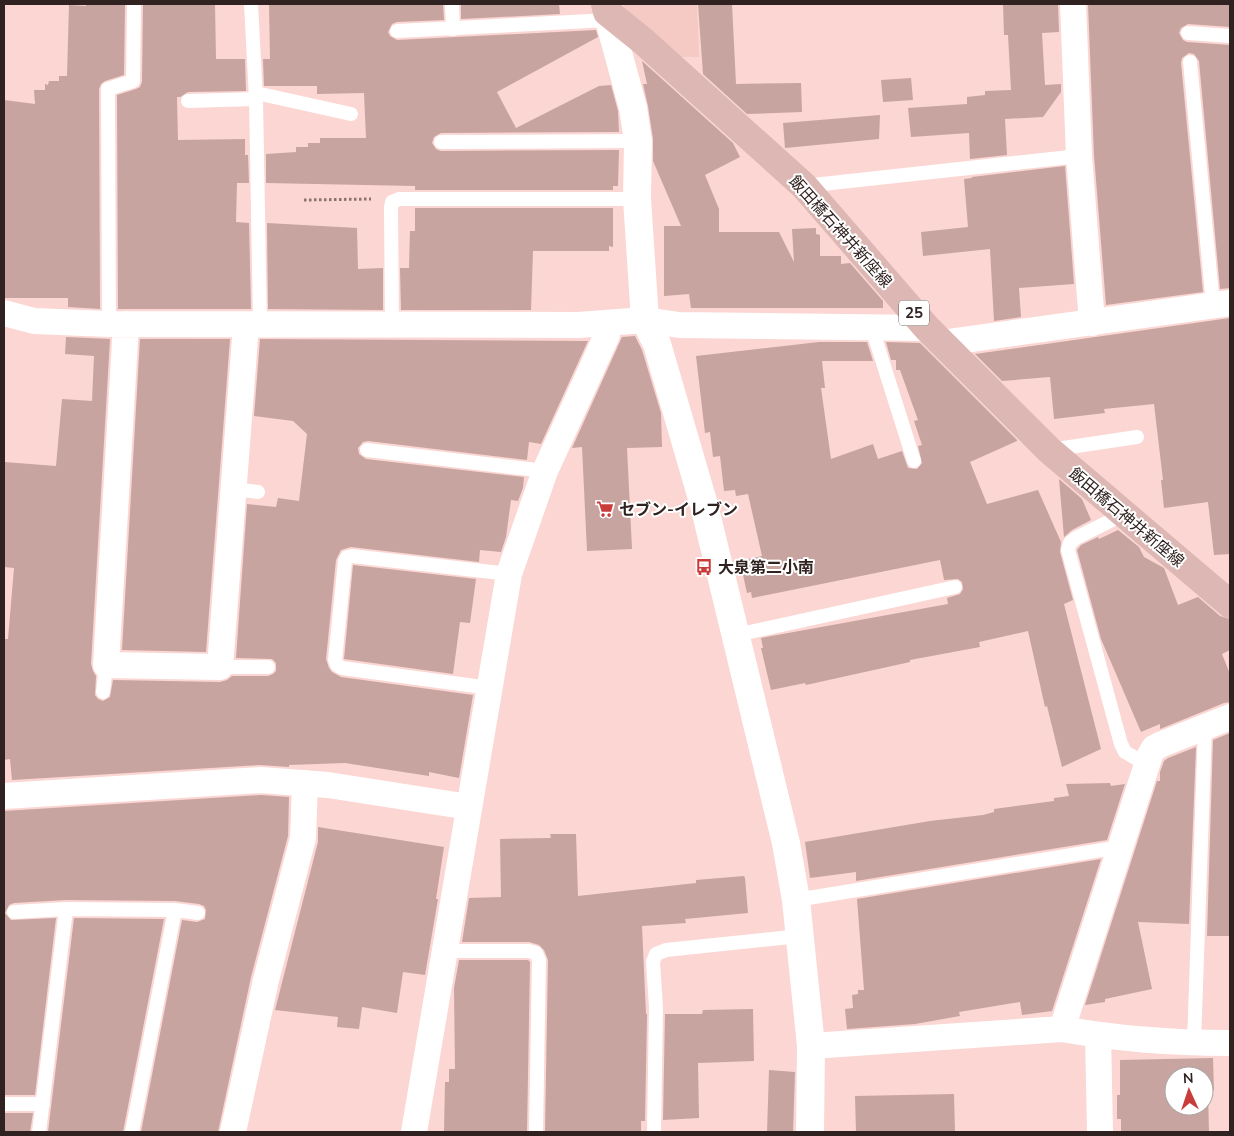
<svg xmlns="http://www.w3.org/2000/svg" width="1234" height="1136" font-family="'Nunito Sans','Noto Sans JP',sans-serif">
<rect width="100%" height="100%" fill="#fbd6d2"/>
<!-- built -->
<path fill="#f5c9c4" d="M 623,4 L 697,4 L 699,57 L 678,57 L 625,11 Z"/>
<!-- building -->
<path fill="#c7a4a0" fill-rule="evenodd" d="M 86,4 L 125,4 L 124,75 L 105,81 L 101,84 L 99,89 L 100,309 L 68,307 L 68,298 L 4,298 L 4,100 L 35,104 L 34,90 L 45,90 L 45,84 L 48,85 L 49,81 L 59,81 L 59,76 L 67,76 L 69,5 L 86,6 Z
M 143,4 L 215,4 L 216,59 L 245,59 L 246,91 L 188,92 L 180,97 L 177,97 L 178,140 L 245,139 L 245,155 L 248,155 L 249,183 L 237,183 L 236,222 L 249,223 L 251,309 L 118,309 L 117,95 L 136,89 L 140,87 L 142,82 Z
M 269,4 L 443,4 L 444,20 L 397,22 L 392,24 L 388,32 L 390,36 L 397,40 L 596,30 L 598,37 L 497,92 L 516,128 L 599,86 L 611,85 L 618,111 L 619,132 L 441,133 L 434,137 L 432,143 L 436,149 L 441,151 L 619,150 L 618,186 L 613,186 L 613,190 L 415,190 L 415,186 L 266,183 L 266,154 L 296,152 L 296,147 L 308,147 L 308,143 L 320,143 L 320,138 L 366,138 L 364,93 L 317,94 L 317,86 L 264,86 L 263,59 L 270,59 Z
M 461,4 L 559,4 L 560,14 L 461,19 Z
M 698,4 L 732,4 L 736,84 L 801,83 L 802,112 L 747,114 L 703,74 Z
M 1003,4 L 1058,4 L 1059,32 L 1042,33 L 1045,85 L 1061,84 L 1061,92 L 1043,117 L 1005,119 L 1007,155 L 970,159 L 969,133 L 911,137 L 908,108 L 967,104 L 967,97 L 985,95 L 985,91 L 1011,90 L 1008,35 L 1004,35 Z
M 1088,4 L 1230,4 L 1230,27 L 1188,24 L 1181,28 L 1179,33 L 1183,40 L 1187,42 L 1230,45 L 1230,288 L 1220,289 L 1199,61 L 1194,54 L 1189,53 L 1182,58 L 1181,63 L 1203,292 L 1106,305 L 1094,155 Z
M 642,61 L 733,143 L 740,157 L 705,175 L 719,209 L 719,232 L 779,232 L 794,262 L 792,229 L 816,228 L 816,234 L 820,235 L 820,256 L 841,256 L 841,264 L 850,263 L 883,301 L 883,308 L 691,308 L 689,294 L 664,296 L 664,226 L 681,226 L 653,161 L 653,139 L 648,106 L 643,84 L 647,84 Z
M 911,78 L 913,100 L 883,102 L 881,80 Z
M 880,115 L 879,139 L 785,148 L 783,123 Z
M 1065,166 L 1074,284 L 1019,288 L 1021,317 L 994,321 L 990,249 L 923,256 L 921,232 L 968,227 L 964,179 L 972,178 L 972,177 Z
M 415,208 L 613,208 L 613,247 L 609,246 L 609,251 L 533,251 L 531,310 L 401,310 L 400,268 L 409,268 L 410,231 L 415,231 Z
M 267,223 L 357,228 L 358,269 L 383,268 L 383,310 L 268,309 Z
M 1230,318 L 1230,554 L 1214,555 L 1208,502 L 1164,508 L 1161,480 L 1163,480 L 1154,404 L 1104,409 L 1105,413 L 1054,419 L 1050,377 L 1002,381 L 975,354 Z
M 635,336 L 642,350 L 661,413 L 662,447 L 627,448 L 632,549 L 587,551 L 582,447 L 572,448 L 622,337 Z
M 66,337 L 110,339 L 91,664 L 93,671 L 96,676 L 95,695 L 98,699 L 103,701 L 110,697 L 113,680 L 220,682 L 227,680 L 232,676 L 268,676 L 273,674 L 276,671 L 276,663 L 272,659 L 236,658 L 247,504 L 276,507 L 278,498 L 299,501 L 307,434 L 293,421 L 254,416 L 260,339 L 588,341 L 541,444 L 529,442 L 527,460 L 368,441 L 363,442 L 358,448 L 359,454 L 366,459 L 524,477 L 523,488 L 518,501 L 511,500 L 506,537 L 501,552 L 480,550 L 479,562 L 351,547 L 341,550 L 336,560 L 326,659 L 329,668 L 332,672 L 341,677 L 473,695 L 459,778 L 429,772 L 429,776 L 345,763 L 289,765 L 289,767 L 260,765 L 12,780 L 10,759 L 4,760 L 4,639 L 8,639 L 14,568 L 4,567 L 4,462 L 56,466 L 62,399 L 92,401 L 94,356 L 65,354 Z
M 140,339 L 230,339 L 206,652 L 122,650 Z
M 819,342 L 867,342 L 873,361 L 822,361 L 825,388 L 821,388 L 831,459 L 873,444 L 878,459 L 902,451 L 908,468 L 917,469 L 922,463 L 918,446 L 922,445 L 914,421 L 918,420 L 900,370 L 896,370 L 896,360 L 891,360 L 886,342 L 920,343 L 1017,440 L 1017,441 L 970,462 L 987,504 L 1038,490 L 1061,542 L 1060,552 L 1073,600 L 1064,604 L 1101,749 L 1062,767 L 1047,706 L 1045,707 L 1028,631 L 979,642 L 980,647 L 910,660 L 910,662 L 806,685 L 805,683 L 771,690 L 761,648 L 763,648 L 761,638 L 948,604 L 947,598 L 960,594 L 963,589 L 962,582 L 958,579 L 944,580 L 940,560 L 752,598 L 751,592 L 747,593 L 740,561 L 762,556 L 748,494 L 736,496 L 735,490 L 724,491 L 720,456 L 713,457 L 710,432 L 705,433 L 696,356 Z
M 1059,479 L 1082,499 L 1091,520 L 1072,530 L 1064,537 Z
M 1118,530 L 1139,547 L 1144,557 L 1164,568 L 1178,605 L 1198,597 L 1220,616 L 1230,619 L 1230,650 L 1222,654 L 1230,674 L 1230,702 L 1224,703 L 1160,729 L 1160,724 L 1141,732 L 1101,639 L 1077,550 L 1081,545 L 1098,537 L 1099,539 Z
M 353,565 L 476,579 L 470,623 L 460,622 L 453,674 L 344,659 Z
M 1230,733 L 1230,936 L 1207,936 L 1213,740 Z
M 1196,747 L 1189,924 L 1138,922 L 1152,989 L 1105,999 L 1105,1002 L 1085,1005 L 1157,781 L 1160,781 L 1160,772 L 1164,761 L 1168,758 Z
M 1110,783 L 1111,786 L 1125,784 L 1107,840 L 856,881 L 856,872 L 810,878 L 805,842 L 930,821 L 983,815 L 994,812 L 994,809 L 1054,801 L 1054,798 L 1069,796 L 1066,784 Z
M 261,795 L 289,797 L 288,836 L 251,977 L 218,1132 L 141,1132 L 182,920 L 197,922 L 205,919 L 206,910 L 204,906 L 199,904 L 175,901 L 66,900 L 14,903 L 9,905 L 5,913 L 11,920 L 56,918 L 35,1095 L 4,1095 L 4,811 Z
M 318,827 L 444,847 L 436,899 L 438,899 L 425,975 L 403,972 L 397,1013 L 362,1007 L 359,1029 L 337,1027 L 338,1017 L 275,1010 L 318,842 Z
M 550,834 L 576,834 L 578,896 L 696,883 L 696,880 L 744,876 L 745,878 L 748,913 L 685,919 L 686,923 L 642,926 L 646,1014 L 647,1014 L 645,1121 L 641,1121 L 641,1132 L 545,1132 L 548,960 L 544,950 L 539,945 L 529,942 L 462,942 L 469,898 L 501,897 L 500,839 L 551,838 Z
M 1101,859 L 1052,1011 L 1022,1015 L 1020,1002 L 959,1012 L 960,1016 L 915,1024 L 847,1029 L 845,1009 L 853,1008 L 852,995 L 858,994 L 858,990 L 864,990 L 857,899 Z
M 74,918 L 164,919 L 123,1132 L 48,1132 Z
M 459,960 L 528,960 L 530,962 L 527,1132 L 444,1132 L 445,1082 L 449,1082 L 449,1069 L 455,1069 L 454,988 Z
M 753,1009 L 754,1061 L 698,1063 L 699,1118 L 663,1120 L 665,1014 L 702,1014 L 703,1010 Z
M 1213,1058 L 1214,1091 L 1208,1091 L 1209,1132 L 1121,1132 L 1121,1119 L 1117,1119 L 1117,1095 L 1120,1095 L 1120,1060 ZM 1174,1076 L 1204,1076 L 1204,1106 L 1174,1106 Z
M 769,1070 L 795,1072 L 793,1132 L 767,1132 Z
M 954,1094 L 955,1132 L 856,1132 L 855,1096 Z
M 4,1113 L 33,1113 L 30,1132 L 4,1132 Z"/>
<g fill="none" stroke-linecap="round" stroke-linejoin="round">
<!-- path -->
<path stroke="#8b7370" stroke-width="3" stroke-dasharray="2.5 2.5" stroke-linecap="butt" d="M 304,200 L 371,199"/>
<!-- service -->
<path stroke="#fff" stroke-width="14" d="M 251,4 L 256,99 L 260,325
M 452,4 L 453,29
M 397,31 L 609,20
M 1188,33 L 1230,36
M 1190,62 L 1213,305
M 256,93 L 351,114
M 188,101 L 256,99
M 441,142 L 638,141
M 804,186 L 1079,156
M 109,324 L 108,92 L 108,89 L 111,88 L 133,81 L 134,4
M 392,326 L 391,207 L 392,202 L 399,199 L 637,199
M 872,328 L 914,461
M 367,450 L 545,471
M 1050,450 L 1137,437
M 235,489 L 258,492
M 1124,514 L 1076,538 L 1070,543 L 1068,550 L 1121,744 L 1125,752 L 1146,764
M 736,635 L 955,587
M 220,667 L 268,667
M 490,688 L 342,668 L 337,665 L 335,660 L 345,561 L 347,557 L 352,556 L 509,574
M 103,692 L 106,665
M 796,900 L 1120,847
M 175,910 L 198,913
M 14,912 L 66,909
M 445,951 L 529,951 L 536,953 L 539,960 L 536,1132
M 1194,1043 L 1205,727
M 4,1104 L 43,1104
M 39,1132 L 66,909 L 175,910 L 132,1132
M 654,1132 L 656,1007 L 653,962 L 656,954 L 666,950 L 800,936"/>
<!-- minor -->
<path stroke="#fff" stroke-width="26" d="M 1073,4 L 1079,156 L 1092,323
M 4,313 L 34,321 L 109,324 L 578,325 L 645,320 L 679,325 L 927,328
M 126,324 L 106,665 L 220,667 L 246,325
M 942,343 L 1230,303
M 4,796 L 261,780 L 328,785 L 469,807
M 1062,1029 L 1150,755 L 1154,748 L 1162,744 L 1230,717
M 1098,1035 L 1100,1132
M 811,1046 L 1062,1029 C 1118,1039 1174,1043 1230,1043
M 233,1132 L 266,980 L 303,838 L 305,783
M 414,1132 L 509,574 L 545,471 L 607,335 L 607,324"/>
<!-- tertiary -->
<path stroke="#fff" stroke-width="28" d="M 607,12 L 633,108 L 638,141 L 637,199 L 645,320 L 657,344 L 704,505 L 786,843 L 796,900 L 811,1046 L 810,1132"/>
<!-- primary -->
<path stroke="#dcb7b3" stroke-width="28" d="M 605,4 L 607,12 L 643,41 L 804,186 L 927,328 L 1049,450 L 1230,604"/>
</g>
<!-- icons -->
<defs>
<g id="supermarket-bare" transform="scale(1.35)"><path d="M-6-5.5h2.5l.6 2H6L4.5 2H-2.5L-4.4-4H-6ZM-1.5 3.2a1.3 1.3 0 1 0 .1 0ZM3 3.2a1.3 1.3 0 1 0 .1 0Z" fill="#ca3c3a" stroke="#fff" stroke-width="2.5" paint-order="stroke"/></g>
<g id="bus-bare" transform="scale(1.35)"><path d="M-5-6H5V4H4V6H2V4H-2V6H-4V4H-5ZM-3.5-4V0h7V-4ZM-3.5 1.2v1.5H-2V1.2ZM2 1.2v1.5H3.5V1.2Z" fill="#ca3c3a" stroke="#fff" stroke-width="2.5" paint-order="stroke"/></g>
</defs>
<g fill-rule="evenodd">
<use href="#supermarket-bare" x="605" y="509"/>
<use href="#bus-bare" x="704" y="567"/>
</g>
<g text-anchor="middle" stroke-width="4" stroke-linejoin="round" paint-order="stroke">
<!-- shield labels -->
<rect fill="#fff" stroke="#6d6463" stroke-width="1" x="899" y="300.5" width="30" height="25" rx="4"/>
<g font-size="15" font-weight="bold" fill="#2f2220">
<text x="914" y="318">25</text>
</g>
<!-- street labels -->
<g font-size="16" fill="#2f2220" stroke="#fff">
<text transform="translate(841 231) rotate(48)" y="6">飯田橋石神井新座線</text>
<text transform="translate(1127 517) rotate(40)" y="6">飯田橋石神井新座線</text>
</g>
<!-- poi labels -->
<g font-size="16" font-weight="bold" fill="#2f2220" stroke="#fff" text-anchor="start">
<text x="619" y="515">セブン-イレブン</text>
<text x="718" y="573">大泉第二小南</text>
</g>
</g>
<!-- border -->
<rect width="1234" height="1136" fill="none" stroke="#2f2220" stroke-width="10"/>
<!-- north arrow -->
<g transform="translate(1189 1091) rotate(357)"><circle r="24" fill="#ffffff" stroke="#aca7a6"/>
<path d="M0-4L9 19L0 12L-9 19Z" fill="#ca3c3a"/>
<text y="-8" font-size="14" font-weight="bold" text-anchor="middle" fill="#2f2220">N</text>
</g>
</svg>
